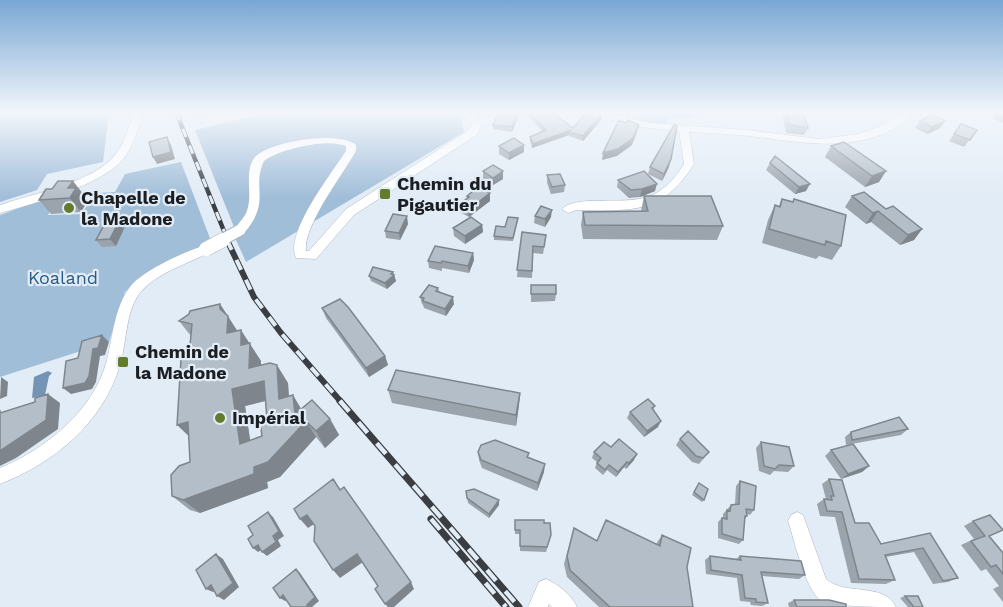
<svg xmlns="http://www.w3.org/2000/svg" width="1003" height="607" font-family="'Work Sans',sans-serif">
<rect width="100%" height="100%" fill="#e2ecf6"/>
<!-- green -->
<path fill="#a1bed9" d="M 0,112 L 109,112 L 103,162 L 47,174 L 37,190 L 0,202 Z
M 470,112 L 460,116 L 464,132 L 246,262 L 235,238 L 234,227 L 195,130 L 267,113 Z
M 639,112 L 702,112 L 690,119 L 667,118 L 667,125 L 640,122 Z
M 181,162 L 211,241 L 140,278 L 125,292 L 109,342 L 0,377 L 0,215 L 62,192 L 48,215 L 81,214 L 96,193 L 115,192 L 125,174 Z"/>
<!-- water -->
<path fill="#7394b4" d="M 48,371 L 52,373 L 49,376 L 45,395 L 32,398 L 34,377 Z"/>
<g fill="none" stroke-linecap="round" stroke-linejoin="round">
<!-- street casing -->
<g stroke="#aeb8c1" stroke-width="1">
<path id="street" d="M 134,112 L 144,112 C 138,128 134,146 123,159 C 103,185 32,204 0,213 L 0,205 C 32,194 94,182 115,155 C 125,143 129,126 134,112 Z
M 459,112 C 470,112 475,115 482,123 L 478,134 L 354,215 L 316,259 L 296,258 C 284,233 332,173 346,151 L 346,146 C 327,138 280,149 264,161 C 251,188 272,201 244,233 L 236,233 L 234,230 C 239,222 246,217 248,207 C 252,191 244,170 255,157 C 269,141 341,130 356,145 L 356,151 C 343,174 303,226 306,251 L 309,251 L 346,209 L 469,130 L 472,124 Z
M 587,112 L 603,112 L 650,123 L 747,130 L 819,139 L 859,134 L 879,127 L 903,112 L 915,112 C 870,157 805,143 750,136 C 730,134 710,133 689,132 L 694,164 C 661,216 632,210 576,210 L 568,213 L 562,209 C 576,194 627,206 650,196 C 665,190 675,178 684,164 L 679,131 L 631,126 Z
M 206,245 L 212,249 L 210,252 C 188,264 155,273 139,294 C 125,314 127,342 120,365 C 103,423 54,463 0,484 L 0,468 C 46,449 94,410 107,360 C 113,336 114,308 130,287 C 143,270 186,251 206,245 Z
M 797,512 L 803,515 L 826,579 C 844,596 885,582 896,607 C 876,607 839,607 822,601 C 805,591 795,541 788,521 L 791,515 Z
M 546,579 C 558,584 572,595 577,607 L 552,607 L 549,604 L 548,607 L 528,607 L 539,582 Z"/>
</g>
<!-- street -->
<use href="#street" fill="#fff" fill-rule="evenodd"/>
<!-- rail-far2 casing -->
<g stroke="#3a3e43" stroke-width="4.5">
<path id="rail-far2" d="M 176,112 L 228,241"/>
</g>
<!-- rail-far1 casing -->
<g stroke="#3a3e43" stroke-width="6">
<path id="rail-far1" d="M 227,240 L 254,297 L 281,333 L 342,403"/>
</g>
<!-- rail casing -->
<g stroke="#3a3e43" stroke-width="7">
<path id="rail" d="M 340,401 L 519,607
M 431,519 L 506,607"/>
</g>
<!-- rail-far2 -->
<use href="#rail-far2" stroke="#e2ecf6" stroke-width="3" stroke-dasharray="9" stroke-linecap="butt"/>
<!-- rail-far1 -->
<use href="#rail-far1" stroke="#e2ecf6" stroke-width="4" stroke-dasharray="11" stroke-linecap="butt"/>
<!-- rail -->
<use href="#rail" stroke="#e2ecf6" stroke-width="4.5" stroke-dasharray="14" stroke-linecap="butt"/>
<!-- street-bridge-far1 casing -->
<g stroke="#aeb8c1" stroke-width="13" stroke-linecap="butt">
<path id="street-bridge-far1" d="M 220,241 L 240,230"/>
</g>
<!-- street-bridge casing -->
<g stroke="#aeb8c1" stroke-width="15" stroke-linecap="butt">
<path id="street-bridge" d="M 206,249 L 223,240"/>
</g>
<!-- street-bridge-far1 -->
<use href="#street-bridge-far1" stroke="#fff" stroke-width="11"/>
<!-- street-bridge -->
<use href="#street-bridge" stroke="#fff" stroke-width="14"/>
</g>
<!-- wall -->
<path fill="#9ba3ac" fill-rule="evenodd" d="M 520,112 L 512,132 L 493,129 L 493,125 L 500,116 Z
M 524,112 L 551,112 L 573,128 L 602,119 L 583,141 L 569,136 L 569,135 L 532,148 L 530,141 L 530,137 L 542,131 Z
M 785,112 L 803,112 L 808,128 L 804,135 L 786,133 L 783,118 Z
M 1003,112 L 1003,123 L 993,118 L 995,115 Z
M 920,121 L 945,121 L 940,128 L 927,134 L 915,128 Z
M 961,124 L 977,130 L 964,147 L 949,141 Z
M 524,145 L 524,152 L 509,160 L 499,154 L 499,146 Z
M 831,146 L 886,171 L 879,182 L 865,187 L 825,157 Z
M 770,163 L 806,191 L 795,194 L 766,170 Z
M 650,167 L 669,167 L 662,181 L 648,174 Z
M 483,171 L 503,179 L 493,185 L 483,179 Z
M 547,175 L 565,185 L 564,192 L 551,194 L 547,183 Z
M 618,180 L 655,191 L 640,197 L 629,198 L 617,187 Z
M 52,189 L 84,195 L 83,197 L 87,202 L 81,212 L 51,214 L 39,200 Z
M 490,193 L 490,201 L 469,217 L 460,212 L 459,204 L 467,199 L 467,196 Z
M 644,196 L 723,226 L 717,240 L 583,239 L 581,225 L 583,212 L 641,211 Z
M 852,196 L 886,209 L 922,229 L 914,240 L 900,245 L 871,222 L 866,224 L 845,207 Z
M 782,199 L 793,202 L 794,199 L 841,246 L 832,260 L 819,256 L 816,259 L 762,243 L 768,220 L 775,205 L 779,206 Z
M 122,215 L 127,222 L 116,246 L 102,247 L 96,240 Z
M 535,216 L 551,217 L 545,227 L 534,223 Z
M 518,218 L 513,241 L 494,240 L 494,236 Z
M 408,224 L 400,240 L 386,238 L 385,231 Z
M 482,225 L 483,232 L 465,244 L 454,236 L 453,228 Z
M 522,232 L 546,235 L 543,254 L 533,253 L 532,278 L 517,277 Z
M 473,253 L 474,260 L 469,273 L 442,268 L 442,271 L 429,268 L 428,261 Z
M 393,272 L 396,281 L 387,289 L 371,281 L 369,276 Z
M 531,285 L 556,294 L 555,301 L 531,302 Z
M 438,288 L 439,291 L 454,304 L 446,316 L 424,308 L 423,305 L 422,304 L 420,297 Z
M 220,304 L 237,331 L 249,343 L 261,361 L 261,365 L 288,383 L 289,397 L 301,409 L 330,419 L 339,435 L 325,448 L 316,437 L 280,477 L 267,482 L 268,488 L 200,513 L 190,510 L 172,496 L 190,462 L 189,356 L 191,336 L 179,321 L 189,314 ZM 266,401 L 267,420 L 262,436 L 250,440 L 245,406 Z
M 322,308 L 385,356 L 388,365 L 369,377 L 326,318 Z
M 388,390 L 520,393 L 519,405 L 516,426 L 392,403 Z
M 655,406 L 653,410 L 658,427 L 644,437 L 627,418 L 630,412 Z
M 908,429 L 901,435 L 846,445 L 845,437 L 851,432 Z
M 680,439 L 705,457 L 699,464 L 692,462 L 676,445 Z
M 761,442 L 794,466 L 788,472 L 774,471 L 770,475 L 759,471 L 756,448 Z
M 611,447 L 634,460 L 626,469 L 624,467 L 616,477 L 607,470 L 603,475 L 595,468 L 597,462 L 592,458 L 594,452 Z
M 831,450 L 869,466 L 862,472 L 841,479 L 825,456 Z
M 478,452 L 529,453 L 528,457 L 544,472 L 537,491 L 482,468 L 479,460 Z
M 829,479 L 855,523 L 881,544 L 930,533 L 958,578 L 948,582 L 933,584 L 914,552 L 886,557 L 895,580 L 886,584 L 851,583 L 835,517 L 820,516 L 817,504 L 824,499 L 826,499 L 822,484 Z
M 740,481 L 754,510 L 750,515 L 747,514 L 747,516 L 745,519 L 743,540 L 739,544 L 718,538 L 718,522 L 722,518 L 723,518 L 723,514 L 731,505 L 735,504 L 736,486 Z
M 697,486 L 704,500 L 702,502 L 692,495 Z
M 466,491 L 499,505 L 489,518 L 468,503 Z
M 515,520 L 544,523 L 551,535 L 546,552 L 520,551 L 520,534 L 515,534 Z
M 973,521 L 989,537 L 1003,553 L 1003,602 L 993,589 L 999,586 L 986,569 L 981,571 L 961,545 L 974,539 L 964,526 Z
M 574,528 L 597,541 L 656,544 L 662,535 L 687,567 L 693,607 L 599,607 L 567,577 L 564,564 Z
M 710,556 L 736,559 L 740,556 L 805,575 L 799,579 L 762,576 L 768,603 L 762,606 L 751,605 L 750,602 L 740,601 L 737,578 L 706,574 L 705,560 Z
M 905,596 L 923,607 L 908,607 L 900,598 Z
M 794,600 L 846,607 L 789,607 L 788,603 Z"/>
<!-- shaded-wall -->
<path fill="#7e858c" d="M 197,112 L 212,112 L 199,116 Z
M 518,112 L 520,112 L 512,132 L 512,127 Z
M 602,114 L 602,119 L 583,141 L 583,136 Z
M 945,121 L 940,128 L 927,134 L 932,127 Z
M 639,125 L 637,132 L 632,145 L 617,156 L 602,160 L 603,153 Z
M 571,130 L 569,132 L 569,135 L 532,148 L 533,144 Z
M 167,137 L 171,145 L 175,159 L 157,164 L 153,157 Z
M 524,145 L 524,152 L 509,160 L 509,153 Z
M 671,159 L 669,167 L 662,181 L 664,174 Z
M 503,171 L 503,179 L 493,185 L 493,178 Z
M 886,171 L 879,182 L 865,187 L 872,176 Z
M 73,181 L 84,195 L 83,197 L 87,202 L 81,212 L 70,198 L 68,188 Z
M 657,184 L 655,191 L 640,197 L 642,189 Z
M 810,184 L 806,191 L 795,194 L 799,187 Z
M 490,193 L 490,201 L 469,217 L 468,210 Z
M 552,210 L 551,217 L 545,227 L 545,219 Z
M 878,211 L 871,222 L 866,224 L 873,213 Z
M 122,215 L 127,222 L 116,246 L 110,239 Z
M 407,216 L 408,224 L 400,240 L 399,233 Z
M 482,225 L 483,232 L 465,244 L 465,236 Z
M 922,229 L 914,240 L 900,245 L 908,235 Z
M 473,253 L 474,260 L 469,273 L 468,266 Z
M 393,272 L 396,281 L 387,289 L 385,283 Z
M 453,297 L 454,304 L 446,316 L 445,309 Z
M 220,304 L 240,335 L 227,333 L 220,309 Z
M 241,330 L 261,361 L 261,381 L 264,381 L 276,398 L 245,406 L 253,459 L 240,444 L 232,389 L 249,368 L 241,345 Z
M 102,335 L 109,342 L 105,355 L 100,356 L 96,382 L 92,389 L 71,394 L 63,388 L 93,349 Z
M 385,356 L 388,365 L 369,377 L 366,368 Z
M 277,365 L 288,383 L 290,416 L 279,399 Z
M 1,377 L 8,382 L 7,396 L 0,399 Z
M 520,393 L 519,405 L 516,426 L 516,415 Z
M 48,394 L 60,403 L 58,429 L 16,458 L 0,466 L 0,451 Z
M 293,395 L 303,412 L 306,421 L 316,437 L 280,477 L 267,482 L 268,488 L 200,513 L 183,500 L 254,467 L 295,414 Z
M 330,419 L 339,435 L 325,448 L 316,431 Z
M 661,421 L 658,427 L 644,437 L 647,431 Z
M 188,422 L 194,441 L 177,425 Z
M 637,454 L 634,460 L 626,469 L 629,463 Z
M 627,462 L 624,467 L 616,477 L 618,472 Z
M 545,464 L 544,472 L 537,491 L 538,483 Z
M 869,466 L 862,472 L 841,479 L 848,474 Z
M 499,500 L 499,505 L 489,518 L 489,514 Z
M 268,512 L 273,517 L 284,536 L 278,540 L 281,546 L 267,556 L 262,552 L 273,536 Z
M 307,515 L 314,524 L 308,528 L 300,519 Z
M 258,545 L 263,549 L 258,552 L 253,548 Z
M 216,554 L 223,559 L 239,587 L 224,600 L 217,596 Z
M 357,554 L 363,562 L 340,578 L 333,570 Z
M 296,569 L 300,573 L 319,601 L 312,607 L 308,607 Z
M 411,582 L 414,589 L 394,607 L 388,607 L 385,604 Z
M 211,585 L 217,589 L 213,592 L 206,589 Z
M 283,595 L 288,599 L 285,601 L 280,598 Z"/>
<!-- building -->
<path fill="#b4bec8" stroke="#7e858c" stroke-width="1.5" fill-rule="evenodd" d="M 501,112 L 518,112 L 512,127 L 493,125 L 497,116 L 500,116 Z
M 529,112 L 551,112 L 573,128 L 587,112 L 596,112 L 602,114 L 583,136 L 569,132 L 571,130 L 533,144 L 530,137 L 546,130 Z
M 786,112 L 803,112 L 808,128 L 790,125 Z
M 998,112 L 1003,112 L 1003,118 L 995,115 Z
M 933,114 L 945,121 L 932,127 L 920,121 Z
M 619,120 L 626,123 L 628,120 L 639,125 L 633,138 L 618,149 L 603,153 Z
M 961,124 L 977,130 L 970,140 L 954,134 Z
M 674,125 L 677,126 L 671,159 L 664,174 L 650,167 Z
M 167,137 L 171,152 L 153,157 L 149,142 Z
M 514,138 L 524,145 L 509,153 L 499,146 Z
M 844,142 L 886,171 L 872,176 L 831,146 Z
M 775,156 L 810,184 L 799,187 L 770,163 Z
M 493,165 L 503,171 L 493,178 L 483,171 Z
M 644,171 L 657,184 L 642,189 L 631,190 L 618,180 Z
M 560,174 L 565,185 L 552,187 L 547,175 Z
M 58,181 L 73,181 L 68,188 L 76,188 L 70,198 L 39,200 L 46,189 L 52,189 Z
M 478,187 L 490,193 L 468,210 L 459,204 L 469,197 L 467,196 Z
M 864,192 L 886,209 L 893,206 L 922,229 L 908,235 L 878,211 L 873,213 L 852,196 Z
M 644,196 L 711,196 L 723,226 L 585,225 L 583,212 L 648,211 Z
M 782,199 L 793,202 L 794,199 L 846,215 L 841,246 L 826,241 L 825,245 L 769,229 L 775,205 L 780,207 Z
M 541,206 L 552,210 L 545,219 L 535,216 Z
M 393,214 L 407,216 L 399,233 L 385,231 Z
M 122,215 L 110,239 L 96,240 L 109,216 Z
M 471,217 L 482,225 L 465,236 L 453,228 Z
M 508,217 L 518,218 L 513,238 L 494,236 L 496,226 L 505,227 Z
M 522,232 L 546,235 L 544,247 L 533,246 L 532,271 L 517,270 Z
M 435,246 L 473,253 L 468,266 L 442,261 L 441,263 L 428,261 Z
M 373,267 L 393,272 L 391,274 L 394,275 L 385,283 L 369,276 Z
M 429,285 L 438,288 L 436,291 L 453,297 L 445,309 L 423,301 L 424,298 L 420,297 Z
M 531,285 L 556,285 L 556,294 L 531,294 Z
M 340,299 L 348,307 L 385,356 L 366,368 L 322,308 Z
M 220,304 L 220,309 L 228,316 L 227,333 L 241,330 L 241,345 L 250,343 L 249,368 L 270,363 L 277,365 L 279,399 L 293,395 L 295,414 L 312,400 L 330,419 L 316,431 L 306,421 L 268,462 L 254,467 L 254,474 L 183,500 L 172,496 L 171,475 L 179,466 L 190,462 L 188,422 L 177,425 L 181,359 L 189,356 L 192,324 L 179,321 L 189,314 L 190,311 ZM 264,381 L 267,420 L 260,422 L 262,436 L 240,444 L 232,389 Z
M 102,335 L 98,348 L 93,349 L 89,376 L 85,383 L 63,388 L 66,361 L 78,358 L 82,341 Z
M 396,370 L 520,393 L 516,415 L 388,390 Z
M 48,394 L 46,420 L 0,451 L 0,410 L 0,413 L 35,402 L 35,398 Z
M 648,399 L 655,406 L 652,408 L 661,421 L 647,431 L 630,412 Z
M 899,417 L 908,429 L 852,440 L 851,432 Z
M 688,431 L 709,452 L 703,458 L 696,456 L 680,439 Z
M 619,439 L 637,454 L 629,463 L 627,462 L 618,472 L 609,465 L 605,470 L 597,463 L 601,458 L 594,452 L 604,442 L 611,447 Z
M 495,440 L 529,453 L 527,457 L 545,464 L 538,483 L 481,460 L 478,452 L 481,445 Z
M 761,442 L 789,447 L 794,466 L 779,465 L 775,469 L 764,466 Z
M 853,444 L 869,466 L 848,474 L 831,450 Z
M 333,479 L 340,490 L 344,487 L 411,582 L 385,604 L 375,589 L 378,586 L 357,554 L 333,570 L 314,541 L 315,526 L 307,515 L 300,519 L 294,509 Z
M 829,479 L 842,480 L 855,523 L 869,523 L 881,544 L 930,533 L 958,578 L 943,581 L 923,548 L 885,555 L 895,580 L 859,579 L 842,512 L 827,511 L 824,499 L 832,500 L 831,496 L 834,496 Z
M 740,481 L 756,486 L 754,510 L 746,509 L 747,516 L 745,516 L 743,540 L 722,534 L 722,518 L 727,519 L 727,510 L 730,511 L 731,505 L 739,504 Z
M 699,483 L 708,489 L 704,500 L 694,492 Z
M 474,489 L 499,500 L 489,514 L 467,498 L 466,491 Z
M 268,512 L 279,531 L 273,536 L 276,542 L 262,552 L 258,545 L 253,548 L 248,539 L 253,535 L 248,526 Z
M 990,515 L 1003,530 L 989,536 L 1003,553 L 1003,574 L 996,565 L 991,567 L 971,541 L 985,536 L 973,521 Z
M 515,520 L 544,520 L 544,523 L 550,523 L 551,535 L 547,547 L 520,546 L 520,530 L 515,530 Z
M 606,520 L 660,546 L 662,535 L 691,548 L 687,567 L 693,607 L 610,607 L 570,570 L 567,556 L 574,528 L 597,541 Z
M 216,554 L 233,583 L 217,596 L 211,585 L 206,589 L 196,570 Z
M 710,556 L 741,560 L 740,556 L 801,561 L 805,575 L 761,572 L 768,603 L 756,602 L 756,599 L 745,598 L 742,575 L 711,570 Z
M 296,569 L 315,597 L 307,605 L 308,607 L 291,607 L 283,595 L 280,598 L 273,588 Z
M 905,596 L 918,596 L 923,607 L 914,607 Z
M 794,600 L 829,600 L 846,604 L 846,607 L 797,607 Z"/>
<!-- sky -->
<linearGradient id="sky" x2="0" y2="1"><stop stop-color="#79a7d3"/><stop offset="0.57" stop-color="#f2f6fb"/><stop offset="1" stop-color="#f2f6fb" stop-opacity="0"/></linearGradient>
<rect width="1003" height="197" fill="url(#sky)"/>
<!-- markers -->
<g fill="#637b2d" stroke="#e2ecf6" stroke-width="2">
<rect x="379" y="188" width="12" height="12" rx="3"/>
<circle cx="69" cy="208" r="6"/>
<rect x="117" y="356" width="12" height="12" rx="3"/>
<circle cx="220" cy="418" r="6"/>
</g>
<g text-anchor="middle" stroke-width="4.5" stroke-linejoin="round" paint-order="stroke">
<!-- poi labels -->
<g font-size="18" font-weight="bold" fill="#1b1e22" stroke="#e2ecf6" text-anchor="start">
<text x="397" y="190">Chemin du<tspan x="397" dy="21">Pigautier</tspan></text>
<text x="81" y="204">Chapelle de<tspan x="81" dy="21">la Madone</tspan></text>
<text x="135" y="358">Chemin de<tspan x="135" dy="21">la Madone</tspan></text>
<text x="232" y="424">Impérial</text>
</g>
<!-- park labels -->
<g font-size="18" fill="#285b87" stroke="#e2ecf6">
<text x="63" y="284">Koaland</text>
</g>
</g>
</svg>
